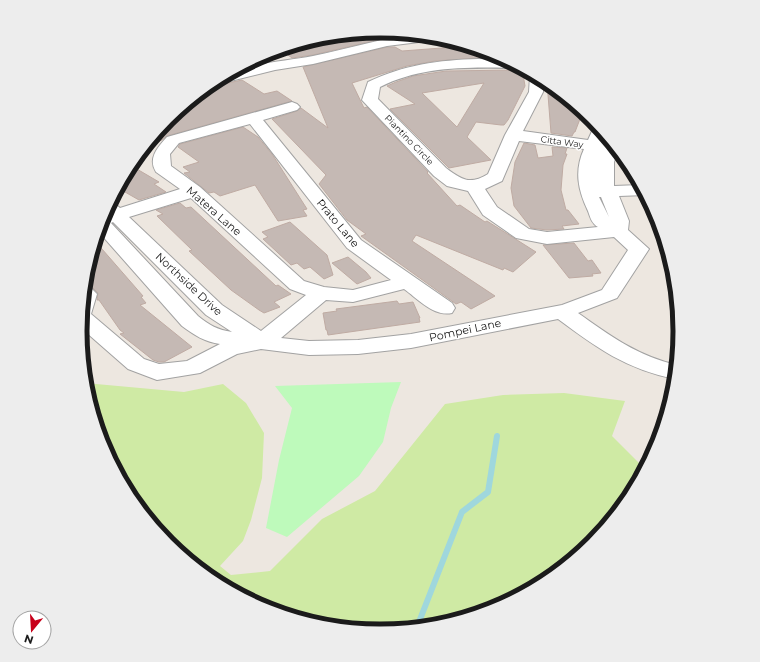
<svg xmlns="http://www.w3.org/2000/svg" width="760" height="662" font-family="Montserrat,sans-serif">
<rect width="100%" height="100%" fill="#ede7e0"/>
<!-- grass -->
<path fill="#cfeaa4" d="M 85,383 L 184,392 L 223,384 L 246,403 L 264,433 L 262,478 L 251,520 L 243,541 L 220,566 L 231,575 L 270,571 L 322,519 L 375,491 L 445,404 L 503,395 L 564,393 L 625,401 L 612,436 L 645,469 L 629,498 L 592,543 L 546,581 L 495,608 L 438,625 L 380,631 L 321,625 L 265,608 L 213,580 L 168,543 L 130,497 L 103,446 Z"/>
<!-- park -->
<path fill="#befabb" d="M 401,382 L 391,408 L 383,442 L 359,476 L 287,537 L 266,528 L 279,460 L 292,408 L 275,386 Z"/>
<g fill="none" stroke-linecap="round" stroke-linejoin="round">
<!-- stream -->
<path stroke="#9fd7dd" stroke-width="6" d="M 417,627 L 462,512 L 488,492 L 497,436"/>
</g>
<!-- building -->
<path fill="#c5b9b4" stroke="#bfaba3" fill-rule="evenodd" d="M 381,31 L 382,39 L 313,55 L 292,58 L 280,49 L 322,37 Z
M 468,46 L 495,54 L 503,58 L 478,58 L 435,61 L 407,66 L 352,83 L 364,108 L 367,107 L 428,172 L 427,173 L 457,206 L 460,205 L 485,222 L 487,221 L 536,252 L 513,272 L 504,268 L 503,270 L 416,235 L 412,241 L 495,296 L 471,309 L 461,302 L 456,304 L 361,236 L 366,234 L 347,220 L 319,184 L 326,175 L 272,119 L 297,111 L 301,108 L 328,128 L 303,67 L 387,47 L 395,47 L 402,51 Z
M 520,67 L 522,68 L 525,86 L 508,120 L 504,125 L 501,125 L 476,122 L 467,137 L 491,160 L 449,168 L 390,109 L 415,104 L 387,86 L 396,82 L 413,76 L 446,71 L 514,70 ZM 484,83 L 457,127 L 422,93 Z
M 242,80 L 264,94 L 277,91 L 292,101 L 167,136 L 162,140 L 145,147 L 168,119 L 209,85 L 214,86 Z
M 547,82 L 583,111 L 575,132 L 574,132 L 572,136 L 551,133 Z
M 243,127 L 258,137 L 272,154 L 307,209 L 303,210 L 307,216 L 278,221 L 255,185 L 220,196 L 214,192 L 209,193 L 184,173 L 190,172 L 183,167 L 199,162 L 178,147 L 180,144 Z
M 524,143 L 535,145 L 538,158 L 553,156 L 552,147 L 567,148 L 565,154 L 567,154 L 563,165 L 561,190 L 566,210 L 568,210 L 579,224 L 562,226 L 564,229 L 547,230 L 531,228 L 514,206 L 511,188 L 515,162 Z
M 130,165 L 159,182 L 154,184 L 166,192 L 139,200 L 118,188 Z
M 180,203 L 186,208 L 191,207 L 276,286 L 278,285 L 291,294 L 274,302 L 280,307 L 264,313 L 259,310 L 231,290 L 189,251 L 192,250 L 157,216 L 163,214 L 156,210 Z
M 290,222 L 327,255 L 333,275 L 324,279 L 310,267 L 304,269 L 297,263 L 291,265 L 263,239 L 268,237 L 262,232 Z
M 95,241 L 143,296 L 141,297 L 146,303 L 140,305 L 192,347 L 164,362 L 159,362 L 153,360 L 120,334 L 124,333 L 120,330 L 99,300 L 97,300 L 98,293 L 85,280 Z
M 574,243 L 588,261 L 592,260 L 601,273 L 592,274 L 593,276 L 569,278 L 543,245 Z
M 348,257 L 366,272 L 371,278 L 357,284 L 332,263 Z
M 397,301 L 399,304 L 413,302 L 420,318 L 419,318 L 420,322 L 328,335 L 327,330 L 326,330 L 323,313 L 337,311 L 336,309 Z"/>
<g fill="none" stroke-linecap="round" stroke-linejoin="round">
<!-- minor casing -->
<g stroke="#a2a2a2" stroke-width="2">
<path id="minor" d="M 415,34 L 441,37 L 435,40 L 387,46 L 313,64 L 275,70 L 214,85 L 210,84 C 234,64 282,62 313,56 C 347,49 380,39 415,34 Z
M 478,59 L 506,60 L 519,67 L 514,68 C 468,67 422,66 380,87 L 378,99 L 446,168 C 462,180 470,185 488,174 L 505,135 L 529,92 L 530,76 L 532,73 L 544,80 L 543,92 L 523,131 L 588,140 L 593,129 L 597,125 L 606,136 L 604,142 L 609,139 L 618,150 L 614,162 L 614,186 L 640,185 L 646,195 L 619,196 L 629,221 L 628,230 L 649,249 L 617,298 L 578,313 C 609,335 639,357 677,365 L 675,379 C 626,369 597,348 558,319 L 411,348 L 358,354 L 309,355 L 261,349 L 237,354 L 200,373 L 157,380 L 128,369 L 80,327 L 84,286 L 91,288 L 97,294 L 91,314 L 144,359 L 159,364 L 187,361 L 220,344 C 205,342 194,335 182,326 L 98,231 L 103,216 L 110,202 L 114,203 L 120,208 L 180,189 L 156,172 C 147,158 159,146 167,137 L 292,102 L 297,104 L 300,107 L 297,110 L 263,120 L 361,240 L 452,303 L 455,308 L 452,313 C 434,317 418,299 404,289 L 353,302 L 326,300 L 281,338 L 309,341 L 358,340 L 411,334 L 562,305 L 602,290 L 628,250 L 614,237 L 547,244 L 516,238 L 483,215 L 468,191 L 447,186 L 434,176 L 362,100 L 368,82 C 403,65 439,60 478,59 ZM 250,124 L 347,248 L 391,280 L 353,290 L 324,287 L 304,281 L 200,187 L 171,166 L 170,154 L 179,143 ZM 519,141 L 584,149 C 574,171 578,190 588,211 C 590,217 592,224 598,227 L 547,232 L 529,229 L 497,207 L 485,189 L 502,181 ZM 599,197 L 601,197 L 609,217 ZM 191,198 L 290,289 L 306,295 L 261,331 L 222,305 L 129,217 ZM 113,222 L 206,315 L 232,332 C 218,330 209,325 198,316 L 111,223 Z"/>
</g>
<!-- minor -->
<use href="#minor" fill="#fff" fill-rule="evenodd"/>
</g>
<g text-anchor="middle" stroke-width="3" stroke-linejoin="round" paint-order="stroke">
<!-- far-street labels -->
<g font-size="9" fill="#1b1b1b" stroke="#fff">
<text transform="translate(409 140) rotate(46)" y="3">Piantino Circle</text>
<text transform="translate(562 142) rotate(8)" y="3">Citta Way</text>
</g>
<!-- street labels -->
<g font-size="11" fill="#1b1b1b" stroke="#fff">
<text transform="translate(214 211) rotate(41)" y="4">Matera Lane</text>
<text transform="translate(338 223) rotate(50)" y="4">Prato Lane</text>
<text transform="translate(189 284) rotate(43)" y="4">Northside Drive</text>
<text transform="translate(465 330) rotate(-12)" y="4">Pompei Lane</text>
</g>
</g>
<!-- crop -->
<path d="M0 0H760V662H0ZM87 331a293 293 0 1 1 586 0a293 293 0 1 1-586 0Z" fill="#ededed" fill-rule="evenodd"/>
<path fill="none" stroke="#1b1b1b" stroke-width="5" d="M87 331a293 293 0 1 1 586 0a293 293 0 1 1-586 0Z"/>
<!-- north arrow -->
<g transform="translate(32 630) rotate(198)"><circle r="19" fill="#ffffff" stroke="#a4a4a4"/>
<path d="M0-3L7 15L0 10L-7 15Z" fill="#c7001a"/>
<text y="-6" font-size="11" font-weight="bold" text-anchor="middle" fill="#1b1b1b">N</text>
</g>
</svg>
